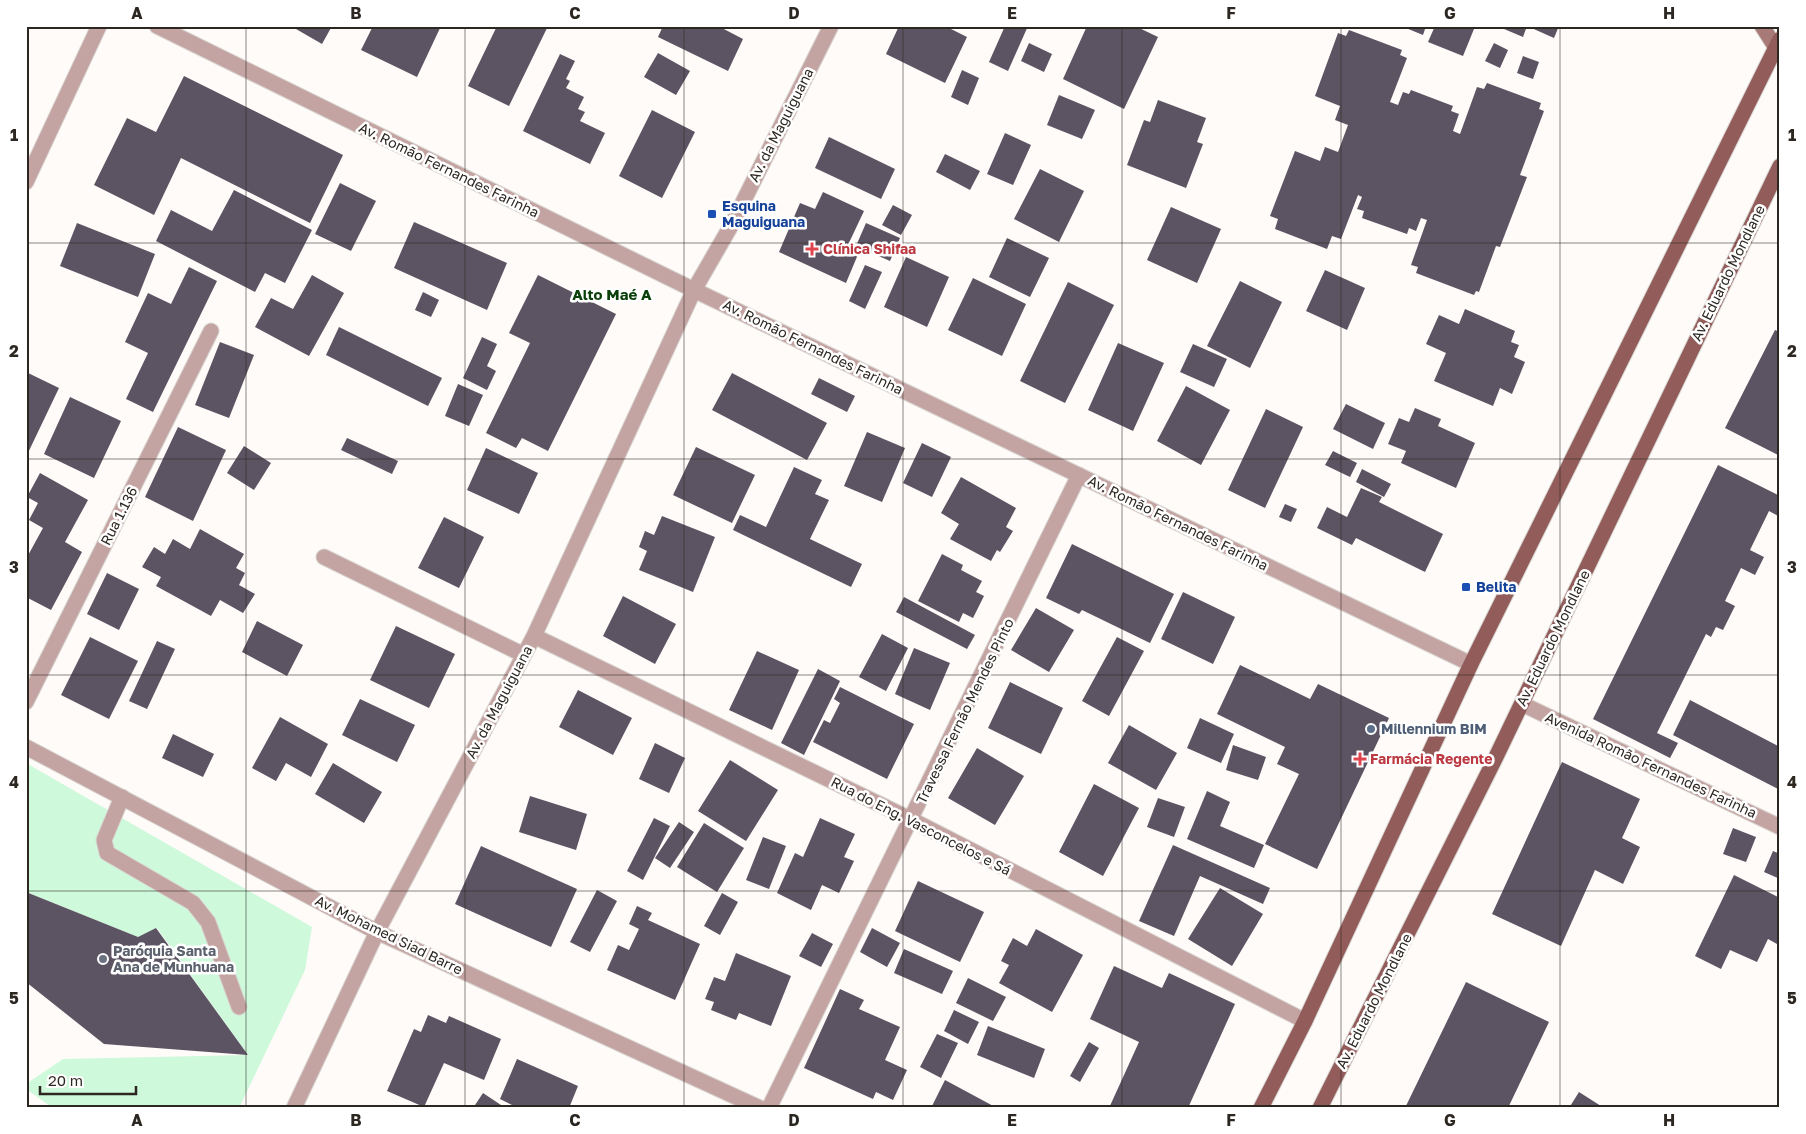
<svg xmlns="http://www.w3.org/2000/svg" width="1806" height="1134" font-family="'Golos Text',sans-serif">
<rect width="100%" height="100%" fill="#fefbf8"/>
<!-- green -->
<path fill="#cef9db" d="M 26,763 L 312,927 L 305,970 L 239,1108 L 53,1108 L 26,1089 L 26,1084 L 63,1059 L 248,1055 L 157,928 L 138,937 L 26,892 Z"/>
<!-- building -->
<path fill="#5c5463" d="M 297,26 L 332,26 L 322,44 L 296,29 Z
M 373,26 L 441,26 L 417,77 L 361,50 Z
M 497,26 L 548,26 L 509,106 L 468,86 Z
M 663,26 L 718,26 L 743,39 L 728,71 L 658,37 Z
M 899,26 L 945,26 L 967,37 L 945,83 L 886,54 Z
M 1005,26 L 1028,26 L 1008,71 L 989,62 Z
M 1087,26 L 1135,26 L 1158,37 L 1124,109 L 1063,79 Z
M 1401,26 L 1426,26 L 1423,35 Z
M 1435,26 L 1468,26 L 1474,29 L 1463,56 L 1428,42 Z
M 1497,26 L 1559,26 L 1554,38 L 1527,26 L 1523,37 Z
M 1349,30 L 1402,50 L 1400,55 L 1407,58 L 1390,102 L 1398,105 L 1403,92 L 1409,94 L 1411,90 L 1453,106 L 1451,111 L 1459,114 L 1453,131 L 1460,134 L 1477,87 L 1484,89 L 1487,83 L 1541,103 L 1539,109 L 1544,111 L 1520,175 L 1527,177 L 1500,247 L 1496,246 L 1479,292 L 1476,291 L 1474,295 L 1416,273 L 1418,267 L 1411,265 L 1427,220 L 1421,218 L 1416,231 L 1409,228 L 1407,234 L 1362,218 L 1364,211 L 1357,209 L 1362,197 L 1358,195 L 1341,239 L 1332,236 L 1327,249 L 1275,229 L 1278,219 L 1270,216 L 1295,151 L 1320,161 L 1325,147 L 1338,152 L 1348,125 L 1335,120 L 1340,106 L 1315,96 L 1338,33 L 1346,36 Z
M 1029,43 L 1052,54 L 1044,72 L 1021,61 Z
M 1494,43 L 1508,50 L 1500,68 L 1485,61 Z
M 658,53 L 690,71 L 676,95 L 644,77 Z
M 560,54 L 575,61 L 566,79 L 570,81 L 566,88 L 584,97 L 578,109 L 585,112 L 580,121 L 605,133 L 590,164 L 523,131 Z
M 1523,56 L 1539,62 L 1533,79 L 1517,73 Z
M 962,70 L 979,78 L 968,105 L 951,97 Z
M 184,76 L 343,155 L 310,223 L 181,158 L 154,215 L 94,185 L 127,118 L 156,132 Z
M 1059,95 L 1095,110 L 1082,139 L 1047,125 Z
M 1158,100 L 1206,118 L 1197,142 L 1203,144 L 1186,188 L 1127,165 L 1144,120 L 1150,122 Z
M 652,110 L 695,132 L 662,198 L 619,176 Z
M 1005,133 L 1031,145 L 1013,185 L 987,174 Z
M 829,137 L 895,169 L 881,199 L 815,168 Z
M 945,154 L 980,171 L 970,190 L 936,172 Z
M 1040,169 L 1084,191 L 1059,242 L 1014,219 Z
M 340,183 L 376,201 L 351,251 L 315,234 Z
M 234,190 L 312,230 L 285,283 L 265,273 L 255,292 L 156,241 L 171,210 L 212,231 Z
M 823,192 L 864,211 L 847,247 L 859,252 L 846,283 L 779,252 L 800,203 L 815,209 Z
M 893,205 L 912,215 L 901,235 L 882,225 Z
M 1171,207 L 1221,229 L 1197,283 L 1147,260 Z
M 414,222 L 507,263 L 487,310 L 394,268 Z
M 77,223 L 155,254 L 138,297 L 60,266 Z
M 866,223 L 900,238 L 890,261 L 856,246 Z
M 1007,238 L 1049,258 L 1030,297 L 989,277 Z
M 906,257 L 949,277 L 927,327 L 884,307 Z
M 865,265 L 882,272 L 865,309 L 849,301 Z
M 189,267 L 217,281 L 153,412 L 126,399 L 148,353 L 125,342 L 148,293 L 171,304 Z
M 1325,270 L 1365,288 L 1347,330 L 1306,311 Z
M 312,275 L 344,293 L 309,356 L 255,327 L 271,298 L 293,309 Z
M 538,275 L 616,314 L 548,451 L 522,438 L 516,448 L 486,433 L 530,343 L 509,333 Z
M 973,278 L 1026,304 L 1002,356 L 948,330 Z
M 1240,281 L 1282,302 L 1250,368 L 1207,346 Z
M 1068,282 L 1114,305 L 1065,403 L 1020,381 Z
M 423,292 L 439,300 L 431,317 L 415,310 Z
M 1465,309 L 1515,331 L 1511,342 L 1519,345 L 1514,357 L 1525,362 L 1512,394 L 1500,388 L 1493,406 L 1434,381 L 1446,353 L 1426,344 L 1439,315 L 1459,324 Z
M 339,327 L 442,378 L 428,406 L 326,355 Z
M 1775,330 L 1780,332 L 1780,456 L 1725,428 Z
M 482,337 L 497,344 L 487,366 L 496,371 L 487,390 L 463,378 Z
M 220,342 L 254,355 L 229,418 L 195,405 Z
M 1118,343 L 1164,363 L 1133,431 L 1088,410 Z
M 1193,344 L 1227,359 L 1214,387 L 1180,372 Z
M 26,372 L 59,388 L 26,457 Z
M 732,373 L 827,423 L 807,460 L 712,410 Z
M 819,378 L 855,396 L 847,412 L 811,394 Z
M 458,384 L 483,395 L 469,426 L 445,416 Z
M 1186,386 L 1230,410 L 1201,465 L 1157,441 Z
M 70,397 L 121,421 L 94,478 L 44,454 Z
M 1346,404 L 1385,423 L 1373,449 L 1333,429 Z
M 1415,408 L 1441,419 L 1438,426 L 1475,443 L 1456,488 L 1401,463 L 1406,451 L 1388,444 L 1399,418 L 1409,422 Z
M 1266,409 L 1303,427 L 1265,508 L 1228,490 Z
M 178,427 L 226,450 L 193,521 L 145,497 Z
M 867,432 L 905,448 L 882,502 L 844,486 Z
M 347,438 L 398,461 L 392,474 L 341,450 Z
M 922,443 L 951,457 L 932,497 L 903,483 Z
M 244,446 L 271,463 L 254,490 L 227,473 Z
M 696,447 L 755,475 L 732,523 L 673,495 Z
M 486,448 L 538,473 L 519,514 L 467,490 Z
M 1333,451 L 1357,463 L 1350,477 L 1325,465 Z
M 1718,465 L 1780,496 L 1780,517 L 1769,511 L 1750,550 L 1764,557 L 1755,575 L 1741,568 L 1725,601 L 1735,606 L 1723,630 L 1716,627 L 1711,637 L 1706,634 L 1657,733 L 1678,743 L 1670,758 L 1593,719 Z
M 794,467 L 822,480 L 815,494 L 829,500 L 810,539 L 862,564 L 851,587 L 733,530 L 740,515 L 766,527 Z
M 1362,469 L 1391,484 L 1384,497 L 1356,482 Z
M 40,473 L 88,500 L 65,542 L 82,552 L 51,610 L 26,597 L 26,559 L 43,528 L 29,520 L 38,503 L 27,497 Z
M 961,477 L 1016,508 L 1006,527 L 1013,531 L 1000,552 L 997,550 L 991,561 L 950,539 L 959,524 L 941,513 Z
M 1361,488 L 1382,497 L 1379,502 L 1443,534 L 1425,572 L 1356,538 L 1352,545 L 1317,528 L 1327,507 L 1347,517 Z
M 1285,504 L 1297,509 L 1291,522 L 1279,517 Z
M 662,516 L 715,537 L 693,592 L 639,570 L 647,551 L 639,547 L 645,531 L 654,535 Z
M 444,517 L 484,537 L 459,588 L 418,568 Z
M 200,529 L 244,554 L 236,568 L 245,573 L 239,585 L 255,594 L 243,613 L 220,600 L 211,616 L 156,586 L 161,577 L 142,567 L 154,547 L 165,554 L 173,539 L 190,549 Z
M 1072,544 L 1174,594 L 1150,643 L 1082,610 L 1079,614 L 1046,598 Z
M 942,554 L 963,565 L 961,570 L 982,581 L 976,592 L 984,596 L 973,618 L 963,613 L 959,622 L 918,601 Z
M 107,573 L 139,589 L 119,630 L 87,614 Z
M 1183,592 L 1235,617 L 1213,664 L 1161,639 Z
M 623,596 L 676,624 L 655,664 L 603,636 Z
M 904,597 L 975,635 L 967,649 L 896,612 Z
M 1036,608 L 1074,630 L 1049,672 L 1011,650 Z
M 257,621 L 303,645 L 287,676 L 242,652 Z
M 396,626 L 455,654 L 429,708 L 370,680 Z
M 882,634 L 908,648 L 886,691 L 859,677 Z
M 90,637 L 138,661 L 109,719 L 61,695 Z
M 1117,637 L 1144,651 L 1109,716 L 1082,701 Z
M 157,641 L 175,649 L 147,709 L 129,701 Z
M 914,648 L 950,663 L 930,710 L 895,694 Z
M 757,651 L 799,670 L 772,730 L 729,710 Z
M 1240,665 L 1310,699 L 1318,684 L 1389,718 L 1317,869 L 1265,844 L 1299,774 L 1277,764 L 1285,747 L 1217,714 Z
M 818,669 L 840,681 L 804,755 L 781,743 Z
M 1010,682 L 1063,708 L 1041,754 L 988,728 Z
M 840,687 L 914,724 L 887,779 L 813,742 L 824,720 L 830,723 L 840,703 L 834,699 Z
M 578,690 L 632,718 L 613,755 L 559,727 Z
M 360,699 L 415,725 L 397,762 L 342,735 Z
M 1690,700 L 1780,747 L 1780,790 L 1673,735 Z
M 280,717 L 328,744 L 311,777 L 286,763 L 276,781 L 252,768 Z
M 1200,718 L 1234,734 L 1221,763 L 1187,748 Z
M 1129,725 L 1177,753 L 1156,790 L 1108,763 Z
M 173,734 L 214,754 L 203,777 L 162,758 Z
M 655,743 L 685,758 L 669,793 L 639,779 Z
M 1233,745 L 1266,757 L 1258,780 L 1226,770 Z
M 977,748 L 1024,776 L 995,825 L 948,798 Z
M 730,760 L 778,790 L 746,841 L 698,811 Z
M 1562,762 L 1640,799 L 1622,838 L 1640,847 L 1623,884 L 1595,870 L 1561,946 L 1492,914 Z
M 333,763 L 382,792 L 364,823 L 315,794 Z
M 1094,784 L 1139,808 L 1103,876 L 1059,852 Z
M 1207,791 L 1230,802 L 1220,826 L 1264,845 L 1254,868 L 1187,839 Z
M 530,796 L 587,814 L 576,850 L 519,832 Z
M 1158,798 L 1185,807 L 1174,837 L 1147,827 Z
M 654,818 L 670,826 L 643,880 L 627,871 Z
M 820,818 L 855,834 L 844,857 L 854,861 L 839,893 L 822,885 L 811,910 L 777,893 L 795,853 L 803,857 Z
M 679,822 L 694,832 L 670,868 L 655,858 Z
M 704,823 L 744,848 L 717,892 L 677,867 Z
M 1733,828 L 1756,837 L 1746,862 L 1723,854 Z
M 763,837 L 786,846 L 769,889 L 746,880 Z
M 1173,845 L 1270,888 L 1263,904 L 1200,876 L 1174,936 L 1139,921 Z
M 481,846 L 577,889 L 551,947 L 455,904 Z
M 1773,851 L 1780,854 L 1780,879 L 1764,872 Z
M 1734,875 L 1780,898 L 1780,937 L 1777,944 L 1768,939 L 1757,962 L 1730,950 L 1721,969 L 1695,956 Z
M 918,881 L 984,912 L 960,962 L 895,931 Z
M 1220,888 L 1263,914 L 1232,966 L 1188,939 Z
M 597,890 L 617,901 L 590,952 L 570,942 Z
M 26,892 L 138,937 L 156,928 L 248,1055 L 104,1044 L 26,982 Z
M 722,893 L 738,902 L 720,935 L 704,926 Z
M 637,906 L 652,913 L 648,920 L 700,944 L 675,1000 L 607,970 L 618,945 L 629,950 L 639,929 L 629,924 Z
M 872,928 L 900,943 L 887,967 L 860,952 Z
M 1036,929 L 1083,955 L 1052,1012 L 999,983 L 1009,965 L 1001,961 L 1013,938 L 1027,946 Z
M 812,933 L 833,944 L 821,967 L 799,956 Z
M 904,949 L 953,971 L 942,994 L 894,973 Z
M 736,953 L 791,976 L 771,1026 L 739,1013 L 736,1020 L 711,1010 L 714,1002 L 705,999 L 714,977 L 725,981 Z
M 1114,966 L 1162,988 L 1169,973 L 1235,1004 L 1188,1108 L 1109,1108 L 1139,1042 L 1090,1019 Z
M 968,978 L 1006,997 L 993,1021 L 956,1003 Z
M 1466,982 L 1549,1022 L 1508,1108 L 1405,1108 Z
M 840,989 L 864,1000 L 859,1009 L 900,1027 L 885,1060 L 907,1070 L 893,1100 L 876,1092 L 873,1099 L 804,1068 Z
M 954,1010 L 979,1022 L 968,1044 L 944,1031 Z
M 428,1015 L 446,1023 L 449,1016 L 501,1039 L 484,1080 L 444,1063 L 424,1107 L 387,1091 L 414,1029 L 421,1032 Z
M 988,1026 L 1045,1049 L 1034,1078 L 977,1055 Z
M 937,1034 L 958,1043 L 941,1078 L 920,1067 Z
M 1089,1042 L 1099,1048 L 1080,1082 L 1070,1076 Z
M 517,1059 L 578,1086 L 569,1108 L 518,1108 L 500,1099 Z
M 945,1080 L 997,1108 L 931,1108 Z
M 1579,1092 L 1601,1106 L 1600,1108 L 1569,1108 Z
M 483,1093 L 501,1105 L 499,1108 L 473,1108 Z"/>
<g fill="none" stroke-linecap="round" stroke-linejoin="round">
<!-- lane casing -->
<g stroke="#d8d5d1" stroke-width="17">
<path id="lane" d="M 122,797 L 104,840 L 107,853 L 193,903 L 208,922 L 239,1007"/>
</g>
<!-- street casing -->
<g stroke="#d8d5d1" stroke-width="17">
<path id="street" d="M 157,26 L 694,290 L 1471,664
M 26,182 L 99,26
M 324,557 L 524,655
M 534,636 L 912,820 L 1305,1021
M 26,702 L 211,331
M 1522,704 L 1780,827
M 26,747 L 377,932 L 760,1108
M 294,1108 L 377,932 L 534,636 L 694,290 L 732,224 L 831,26
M 769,1108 L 1079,475"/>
</g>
<!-- secondary casing -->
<g stroke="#d8d5d1" stroke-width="17">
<path id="secondary" d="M 1762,26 L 1776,48 L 1780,50"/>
</g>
<!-- primary casing -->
<g stroke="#d8d5d1" stroke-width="17">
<path id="primary" d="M 1261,1108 L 1305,1021 L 1471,664 L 1780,39
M 1320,1108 L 1494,761 L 1780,166"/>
</g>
<!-- lane -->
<use href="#lane" stroke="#c4a4a2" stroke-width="15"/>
<!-- street -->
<use href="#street" stroke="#c4a4a2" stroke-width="15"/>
<!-- secondary -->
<use href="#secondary" stroke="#a77a78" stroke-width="15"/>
<!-- primary -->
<use href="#primary" stroke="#915c5a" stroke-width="15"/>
</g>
<!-- grid -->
<path fill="none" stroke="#2d2722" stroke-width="1" stroke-opacity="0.55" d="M 246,26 L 246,1108M 465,26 L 465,1108M 684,26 L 684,1108M 903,26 L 903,1108M 1122,26 L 1122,1108M 1341,26 L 1341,1108M 1560,26 L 1560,1108M 26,243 L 1780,243M 26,459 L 1780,459M 26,675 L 1780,675M 26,891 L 1780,891"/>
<!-- markers -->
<g fill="#1a4fb4" stroke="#fff" stroke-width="2">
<rect x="707" y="209" width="10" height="10" rx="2.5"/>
<rect x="1461" y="582" width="10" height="10" rx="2.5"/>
</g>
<g fill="#e0444e" stroke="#fff" stroke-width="2">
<path d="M809.5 241.5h5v5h5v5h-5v5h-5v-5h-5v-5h5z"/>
<path d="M1357.5 751.5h5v5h5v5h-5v5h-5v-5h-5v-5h5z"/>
</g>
<circle fill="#5c6f8a" stroke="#fff" stroke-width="2" cx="1371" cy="729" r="5"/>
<circle fill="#6b7280" stroke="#fff" stroke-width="2" cx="103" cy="959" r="5"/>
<g text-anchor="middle" stroke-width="5" stroke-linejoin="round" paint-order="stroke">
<!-- street labels -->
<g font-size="14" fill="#2d2722" stroke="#fff">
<text transform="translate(781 125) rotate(-63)" y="5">Av. da Maguiguana</text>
<text transform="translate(449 170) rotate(26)" y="5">Av. Romão Fernandes Farinha</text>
<text transform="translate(1728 273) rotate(-64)" y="5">Av. Eduardo Mondlane</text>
<text transform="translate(813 347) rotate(26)" y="5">Av. Romão Fernandes Farinha</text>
<text transform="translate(119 516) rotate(-63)" y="5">Rua 1.136</text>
<text transform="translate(1178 523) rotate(26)" y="5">Av. Romão Fernandes Farinha</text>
<text transform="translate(1553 638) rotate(-64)" y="5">Av. Eduardo Mondlane</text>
<text transform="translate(499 702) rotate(-62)" y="5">Av. da Maguiguana</text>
<text transform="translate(965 711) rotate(-64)" y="5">Travessa Fernão Mendes Pinto</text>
<text transform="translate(1651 765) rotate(25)" y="5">Avenida Romão Fernandes Farinha</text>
<text transform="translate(921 826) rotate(27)" y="5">Rua do Eng. Vasconcelos e Sá</text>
<text transform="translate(389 935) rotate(26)" y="5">Av. Mohamed Siad Barre</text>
<text transform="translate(1374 1001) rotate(-63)" y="5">Av. Eduardo Mondlane</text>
</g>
<!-- transit labels -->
<g font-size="14" font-weight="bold" fill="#164399" stroke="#fff" text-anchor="start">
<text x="722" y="211">Esquina<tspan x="722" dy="16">Maguiguana</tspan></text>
<text x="1476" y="592">Belita</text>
</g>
<!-- health labels -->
<g font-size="14" font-weight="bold" fill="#be3a42" stroke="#fff" text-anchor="start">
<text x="823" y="254">Clínica Shifaa</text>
<text x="1370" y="764">Farmácia Regente</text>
</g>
<!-- service labels -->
<g font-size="14" font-weight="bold" fill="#4e5e75" stroke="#fff" text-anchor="start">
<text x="1381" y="734">Millennium BIM</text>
</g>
<!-- worship labels -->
<g font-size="14" font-weight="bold" fill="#5b616d" stroke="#fff" text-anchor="start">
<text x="113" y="956">Paróquia Santa<tspan x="113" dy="16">Ana de Munhuana</tspan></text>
</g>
<!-- neighbourhood labels -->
<g font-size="15" font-weight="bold" fill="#0a410b" stroke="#fff">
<text x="612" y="300">Alto Maé A</text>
</g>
</g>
<!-- border -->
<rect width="1806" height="1134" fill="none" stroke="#ffffff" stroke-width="55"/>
<!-- scale -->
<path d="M40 1086v8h96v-8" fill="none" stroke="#2d2722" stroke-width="2.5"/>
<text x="48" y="1086" font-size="15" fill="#2d2722" stroke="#ffffff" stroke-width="4" paint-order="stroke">20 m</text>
<rect x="28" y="28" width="1750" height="1078" fill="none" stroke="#2d2722" stroke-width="2"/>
<g font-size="16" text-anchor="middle" font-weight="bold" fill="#2d2722">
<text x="137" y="19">A</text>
<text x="356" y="19">B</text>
<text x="575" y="19">C</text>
<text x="794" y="19">D</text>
<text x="1012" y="19">E</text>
<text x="1231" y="19">F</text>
<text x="1450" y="19">G</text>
<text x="1669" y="19">H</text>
<text x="14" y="141">1</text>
<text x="1792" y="141">1</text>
<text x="14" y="357">2</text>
<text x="1792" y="357">2</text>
<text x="14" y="573">3</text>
<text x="1792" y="573">3</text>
<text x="14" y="788">4</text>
<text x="1792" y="788">4</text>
<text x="14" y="1004">5</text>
<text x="1792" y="1004">5</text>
<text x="137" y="1126">A</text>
<text x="356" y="1126">B</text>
<text x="575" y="1126">C</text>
<text x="794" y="1126">D</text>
<text x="1012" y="1126">E</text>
<text x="1231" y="1126">F</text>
<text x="1450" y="1126">G</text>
<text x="1669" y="1126">H</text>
</g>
</svg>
